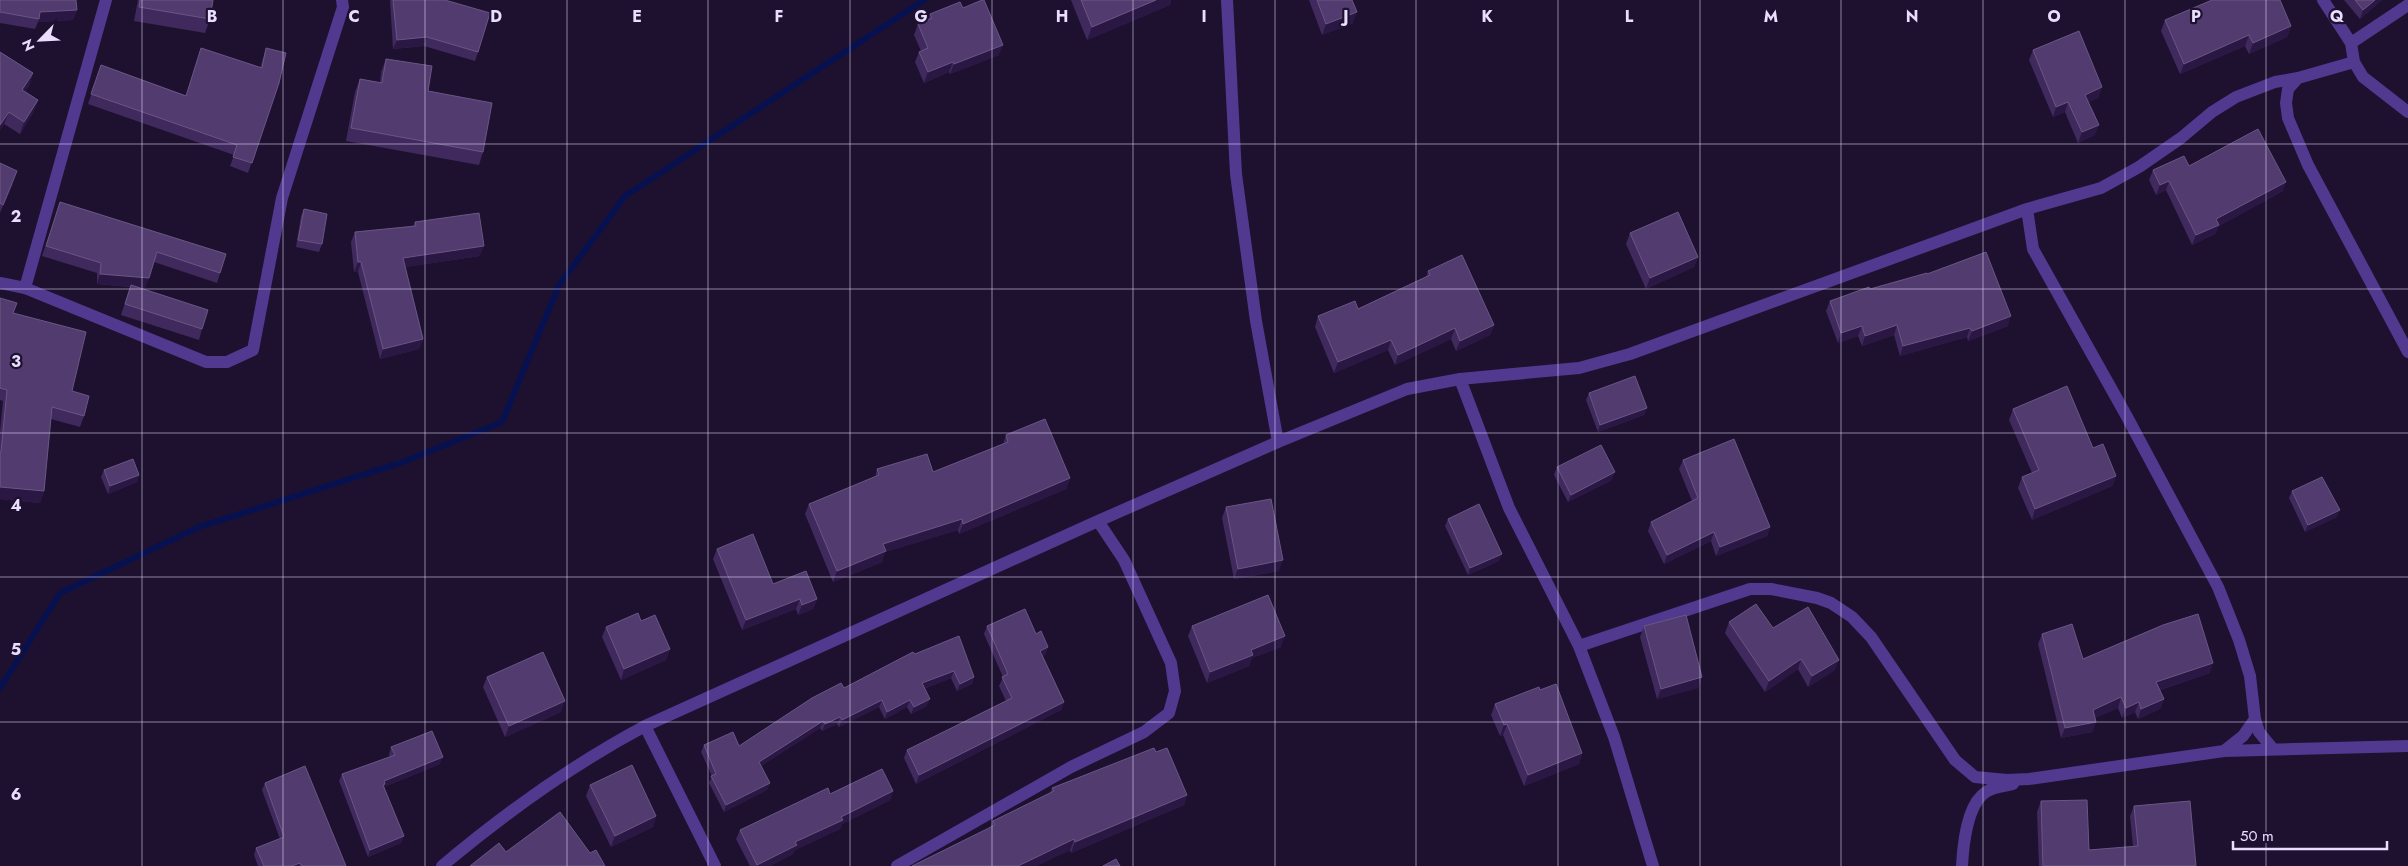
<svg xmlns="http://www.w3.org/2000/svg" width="2408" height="866" font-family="Jost,sans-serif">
<rect width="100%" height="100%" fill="#1d112f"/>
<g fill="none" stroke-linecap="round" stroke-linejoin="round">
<!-- stream -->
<path stroke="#081150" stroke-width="6" d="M 0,688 L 60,593 L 199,527 L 403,462 L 502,422 L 559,285 L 625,196 L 924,0"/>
<!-- minor -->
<path stroke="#513990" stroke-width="12" d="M 1227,0 L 1236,174 L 1256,321 L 1278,442
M 2351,43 L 2408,5
M 2354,62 L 2363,77 L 2408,112
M 2298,78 L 2288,89 L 2286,103 L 2288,118 L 2308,165 L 2408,352
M 2027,209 L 2033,249 L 2126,415 L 2218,587 L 2239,640 L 2250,676 L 2255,719 L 2259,732 L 2273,749
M 0,283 L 25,288 L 206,362 L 227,362 L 253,350 L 282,198 L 343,7 L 342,0
M 25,288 L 106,0
M 1460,379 L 1509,508 L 1579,646 L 1614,737 L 1653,866
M 1579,646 L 1750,589 L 1771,589 L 1817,598 L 1831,603 L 1852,617 L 1871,637 L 1955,760 L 1975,777 L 2007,780 L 2029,779 L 2224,751 L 2408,746
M 645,726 L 715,866
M 2224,751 L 2243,736 L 2255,719
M 442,866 C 505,813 572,765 645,726 L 1098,521 L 1278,442 L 1407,389 L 1460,379 L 1579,368 L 1630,354 L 2027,209 L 2101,188 L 2139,167 L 2181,138 L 2212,112 L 2236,97 L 2275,82 L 2298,78 L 2354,62 L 2351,43 L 2323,0
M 897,866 L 1071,767 L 1144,732 L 1169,713 L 1175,691 L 1171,663 L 1124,560 L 1098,521
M 1962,866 C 1963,846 1967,804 1986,792 C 1992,787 2005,786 2013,784"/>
</g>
<!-- wall -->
<path fill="#40295d" d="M 0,0 L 77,10 L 73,20 L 38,22 L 35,29 L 0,23 Z
M 138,0 L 213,0 L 210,19 L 205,33 L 134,21 Z
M 390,0 L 445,0 L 478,52 L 475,61 L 424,46 L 393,49 Z
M 1071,0 L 1171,0 L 1170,5 L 1087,40 Z
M 1309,0 L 1352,0 L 1353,23 L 1322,35 Z
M 2344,0 L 2382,0 L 2360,19 Z
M 963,8 L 999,55 L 950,74 L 949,72 L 924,83 L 915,62 L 919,52 L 921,51 L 914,35 L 918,24 L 928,20 L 930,14 Z
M 2165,20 L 2291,26 L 2287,37 L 2249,54 L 2245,46 L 2180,74 L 2161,31 Z
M 266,48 L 279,83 L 248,173 L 230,166 L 234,155 L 88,104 L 101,65 L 185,95 L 260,68 Z
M 2033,50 L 2102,87 L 2098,98 L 2088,102 L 2095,135 L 2078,143 L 2065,112 L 2053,117 L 2029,60 Z
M 0,52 L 33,73 L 29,86 L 25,91 L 38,100 L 33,113 L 20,134 L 4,124 L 0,130 Z
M 386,59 L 428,91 L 483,152 L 479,165 L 346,141 L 355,92 L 360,79 L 380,83 L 381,72 Z
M 0,163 L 13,184 L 0,213 Z
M 2189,166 L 2283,191 L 2219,226 L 2215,234 L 2192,245 L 2166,190 L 2156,195 L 2149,180 L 2153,170 Z
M 60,202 L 226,254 L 217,283 L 154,262 L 145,288 L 138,287 L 202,329 L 199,340 L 121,315 L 130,287 L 97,284 L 97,273 L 42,256 Z
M 304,209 L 322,244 L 319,252 L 296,247 L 301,216 Z
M 415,222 L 480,256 L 405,267 L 423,339 L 419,349 L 380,359 L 358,272 L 354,272 L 351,242 L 355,232 L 413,226 Z
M 1630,233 L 1698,257 L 1694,267 L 1646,289 L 1626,244 Z
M 1428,271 L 1494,325 L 1490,335 L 1456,351 L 1451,339 L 1395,365 L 1388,350 L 1334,373 L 1315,327 L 1318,316 L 1358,309 L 1426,277 Z
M 1927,274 L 2008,326 L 1968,341 L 1967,337 L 1900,356 L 1894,335 L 1862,346 L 1858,336 L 1838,343 L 1826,311 L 1830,301 L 1870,289 Z
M 0,298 L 13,313 L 72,391 L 84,416 L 80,427 L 51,419 L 44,491 L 40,503 L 0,499 L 0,431 L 3,401 L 0,400 Z
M 1589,393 L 1647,408 L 1644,415 L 1598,432 L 1586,400 Z
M 2013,409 L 2116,476 L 2112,486 L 2032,520 L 2018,488 L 2022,477 L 2032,473 L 2009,420 Z
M 1006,435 L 1070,478 L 1066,489 L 959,534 L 958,530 L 885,552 L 882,562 L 833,582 L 805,514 L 809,504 L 875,477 L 877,469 L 933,472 L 1003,444 Z
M 1683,460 L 1770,527 L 1767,536 L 1716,556 L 1711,541 L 1664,564 L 1648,531 L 1651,522 L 1692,501 L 1679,469 Z
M 1557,467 L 1612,480 L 1568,502 L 1554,475 Z
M 104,470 L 139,475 L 137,482 L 108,494 L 101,477 Z
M 2292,491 L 2337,517 L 2305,532 L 2289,498 Z
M 1226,507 L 1279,571 L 1234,579 L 1222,518 Z
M 1448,519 L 1499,561 L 1468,575 L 1445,526 Z
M 717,549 L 773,584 L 817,599 L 813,609 L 798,615 L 796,609 L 742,630 L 713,559 Z
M 641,621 L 670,649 L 666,660 L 621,680 L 602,637 L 606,627 Z
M 1729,622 L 1773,628 L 1835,670 L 1808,687 L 1798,669 L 1765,692 L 1725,633 Z
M 987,626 L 1036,634 L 1048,647 L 1045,655 L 1043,656 L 1064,702 L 1061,710 L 916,784 L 904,758 L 907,750 L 1006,701 L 999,686 L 1003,677 L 984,634 Z
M 1192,626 L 1281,647 L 1252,658 L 1249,666 L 1207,683 L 1188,636 Z
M 1644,626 L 1702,677 L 1698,688 L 1657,699 L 1640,637 Z
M 2042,634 L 2083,659 L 2210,673 L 2160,690 L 2164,699 L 2160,709 L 2138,719 L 2135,712 L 2122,718 L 2118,708 L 2095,718 L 2096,722 L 2092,732 L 2061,738 L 2038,644 Z
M 915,654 L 974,677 L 972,684 L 957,691 L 951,678 L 924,689 L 927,706 L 911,714 L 907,707 L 885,719 L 879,707 L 839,727 L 837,724 L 822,731 L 820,728 L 761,766 L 770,783 L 767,790 L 724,812 L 709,783 L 712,776 L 701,752 L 704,745 L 739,746 L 844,688 Z
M 487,677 L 561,712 L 505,737 L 483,687 Z
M 1540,690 L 1582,753 L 1579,764 L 1524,786 L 1503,735 L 1500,736 L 1491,715 L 1495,704 Z
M 391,747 L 440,764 L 384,787 L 404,836 L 401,843 L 368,857 L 339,781 L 342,774 L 390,757 L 389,755 Z
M 1156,752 L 1187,795 L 1184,805 L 1071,853 L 1070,850 L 1036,866 L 912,866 L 990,828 L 993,821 L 1050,793 L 1052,788 Z
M 265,783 L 346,866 L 258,866 L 254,855 L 256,848 L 280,839 L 262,790 Z
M 590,785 L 656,816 L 653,827 L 611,847 L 586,796 Z
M 893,791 L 890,800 L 842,824 L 840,829 L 795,850 L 793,854 L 770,866 L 750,866 L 736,839 L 740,830 L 830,794 Z
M 2041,801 L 2089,850 L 2133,847 L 2130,816 L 2134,806 L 2196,866 L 2039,866 L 2037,812 Z"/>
<!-- shaded-wall -->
<path fill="#2a1743" d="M 1156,0 L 1171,0 L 1170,5 L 1087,40 L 1092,27 Z
M 2375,0 L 2382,0 L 2360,19 L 2363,10 Z
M 77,10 L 73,20 L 38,22 L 40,12 Z
M 1357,12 L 1353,23 L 1322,35 L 1326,24 Z
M 2291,26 L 2287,37 L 2249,54 L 2253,43 Z
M 2249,35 L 2245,46 L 2180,74 L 2184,64 Z
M 427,37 L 424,46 L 393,49 L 397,40 Z
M 1003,45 L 999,55 L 950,74 L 954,64 Z
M 953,62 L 949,72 L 924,83 L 928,72 Z
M 33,73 L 29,86 L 18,103 L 22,90 Z
M 2102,87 L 2098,98 L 2082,105 L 2085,95 Z
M 38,100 L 33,113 L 20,134 L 24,122 Z
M 2068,102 L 2065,112 L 2053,117 L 2056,107 Z
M 9,112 L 4,124 L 0,130 L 0,125 Z
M 2099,125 L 2095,135 L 2078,143 L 2082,132 Z
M 17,171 L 13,184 L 0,213 L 3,205 Z
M 2169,181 L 2166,190 L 2156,195 L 2160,185 Z
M 2286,182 L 2283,191 L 2219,226 L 2215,234 L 2192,245 L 2196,235 L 2216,219 Z
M 484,246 L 480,256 L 399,268 L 403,258 Z
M 1698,257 L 1694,267 L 1646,289 L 1650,278 Z
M 358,262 L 361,262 L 358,272 L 354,272 Z
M 100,274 L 149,278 L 145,288 L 97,284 Z
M 2011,316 L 2008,326 L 1968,341 L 1972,331 Z
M 1494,325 L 1490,335 L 1456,351 L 1460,341 Z
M 1897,325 L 1894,335 L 1862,346 L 1865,336 Z
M 1862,326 L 1858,336 L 1838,343 L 1841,333 Z
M 1455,328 L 1451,339 L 1395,365 L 1398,355 Z
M 1970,328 L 1967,337 L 1900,356 L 1903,346 Z
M 423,339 L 419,349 L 380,359 L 383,349 Z
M 1391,340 L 1388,350 L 1334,373 L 1338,362 Z
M 1647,408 L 1644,415 L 1598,432 L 1600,425 Z
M 1615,472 L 1612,480 L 1568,502 L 1571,495 Z
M 139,475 L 137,482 L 108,494 L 110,486 Z
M 2116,476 L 2112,486 L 2032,520 L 2035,509 Z
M 1070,478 L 1066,489 L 959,534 L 963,524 Z
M 0,487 L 44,491 L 40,503 L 0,499 Z
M 2340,510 L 2337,517 L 2305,532 L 2308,525 Z
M 962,519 L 958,530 L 885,552 L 882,562 L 833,582 L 837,571 L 883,544 Z
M 1770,527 L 1767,536 L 1716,556 L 1720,547 Z
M 1714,532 L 1711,541 L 1664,564 L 1667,555 Z
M 1502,554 L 1499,561 L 1468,575 L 1470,568 Z
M 1283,560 L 1279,571 L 1234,579 L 1238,569 Z
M 800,599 L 796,609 L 742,630 L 746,620 Z
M 817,599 L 813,609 L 798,615 L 802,605 Z
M 1285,636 L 1281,647 L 1252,658 L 1249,666 L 1207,683 L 1210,672 L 1251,650 Z
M 1048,647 L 1045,655 L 1037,659 L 1040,651 Z
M 670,649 L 666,660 L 621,680 L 624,669 Z
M 1801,659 L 1798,669 L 1765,692 L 1769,681 Z
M 1839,660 L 1835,670 L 1808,687 L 1812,676 Z
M 2213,663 L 2210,673 L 2153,692 L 2156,682 Z
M 954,671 L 951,678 L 919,691 L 922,683 Z
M 974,677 L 972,684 L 957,691 L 960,684 Z
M 1702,677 L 1698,688 L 1657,699 L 1661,689 Z
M 2121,697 L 2118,708 L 2090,720 L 2093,710 Z
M 930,699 L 927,706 L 911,714 L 914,707 Z
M 2164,699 L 2160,709 L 2138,719 L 2141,709 Z
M 882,700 L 879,707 L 839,727 L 842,720 Z
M 910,700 L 907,707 L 885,719 L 887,712 Z
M 565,701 L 561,712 L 505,737 L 509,726 Z
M 1064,702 L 1061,710 L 916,784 L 919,775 Z
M 2139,702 L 2135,712 L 2122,718 L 2126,708 Z
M 840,717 L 837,724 L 822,731 L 825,724 Z
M 823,721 L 820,728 L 757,769 L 759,762 Z
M 2096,722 L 2092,732 L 2061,738 L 2065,728 Z
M 1507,724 L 1503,735 L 1500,736 L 1504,725 Z
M 1582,753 L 1579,764 L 1524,786 L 1528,775 Z
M 443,757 L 440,764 L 384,787 L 381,792 L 384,781 Z
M 770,783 L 767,790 L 724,812 L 726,805 Z
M 893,791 L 890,800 L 842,824 L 840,829 L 795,850 L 793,854 L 770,866 L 757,866 L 757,865 L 795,842 L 841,817 Z
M 1187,795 L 1184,805 L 1071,853 L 1075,842 Z
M 656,816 L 653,827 L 611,847 L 615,836 Z
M 404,836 L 401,843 L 368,857 L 370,850 Z
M 1074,839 L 1070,850 L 1036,866 L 1018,866 Z
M 300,863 L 299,866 L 292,866 Z"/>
<!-- building -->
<path fill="#523c6f" stroke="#6a5685" d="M 0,0 L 76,0 L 77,10 L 40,12 L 39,19 L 0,12 Z
M 140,0 L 213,0 L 210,19 L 139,7 Z
M 393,0 L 445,0 L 490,13 L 478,52 L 427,37 L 397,40 Z
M 982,0 L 984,0 L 1003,45 L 954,64 L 953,62 L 928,72 L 919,52 L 928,48 L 918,24 L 932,18 L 930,14 L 960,2 L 963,8 Z
M 1081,0 L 1156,0 L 1092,27 Z
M 1317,0 L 1352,0 L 1357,12 L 1326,24 Z
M 2212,0 L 2280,0 L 2291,26 L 2253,43 L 2249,35 L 2184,64 L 2165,20 Z
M 2355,0 L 2375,0 L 2363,10 Z
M 2079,31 L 2102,87 L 2085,95 L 2099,125 L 2082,132 L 2068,102 L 2056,107 L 2033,50 Z
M 201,48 L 262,68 L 266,48 L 286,53 L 279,83 L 252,163 L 233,157 L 237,145 L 91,94 L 101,65 L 186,96 Z
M 0,52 L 33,73 L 22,90 L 38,100 L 24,122 L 9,112 L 0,125 Z
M 386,59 L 432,66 L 428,91 L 492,103 L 483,152 L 351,128 L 360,79 L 382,83 Z
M 2258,129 L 2286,182 L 2216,219 L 2219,225 L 2196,235 L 2169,181 L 2160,185 L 2153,170 L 2184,156 L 2189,166 Z
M 0,163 L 17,171 L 3,205 L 0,203 Z
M 60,202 L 226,254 L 220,273 L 157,252 L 149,278 L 100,274 L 101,263 L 46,246 Z
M 304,209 L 327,214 L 322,244 L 298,240 Z
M 1678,212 L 1698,257 L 1650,278 L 1630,233 Z
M 479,213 L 484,246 L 403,258 L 423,339 L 383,349 L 361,262 L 358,262 L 355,232 L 416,226 L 415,222 Z
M 1986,252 L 2011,316 L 1972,331 L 1970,328 L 1903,346 L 1897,325 L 1865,336 L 1862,326 L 1841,333 L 1830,301 L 1869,287 L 1870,289 L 1927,273 L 1927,274 Z
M 1462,255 L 1494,325 L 1460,341 L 1455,328 L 1398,355 L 1391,340 L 1338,362 L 1318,316 L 1355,301 L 1358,309 L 1430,275 L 1428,271 Z
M 131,285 L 208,310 L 202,329 L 125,304 Z
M 0,298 L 17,303 L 13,313 L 86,332 L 72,391 L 89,396 L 84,416 L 52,407 L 44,491 L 0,487 L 0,452 L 1,452 L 7,390 L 0,388 Z
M 1635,376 L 1647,408 L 1600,425 L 1589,393 Z
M 2067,386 L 2093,448 L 2103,444 L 2116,476 L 2035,509 L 2022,477 L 2039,470 L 2013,409 Z
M 1045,419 L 1070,478 L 963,524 L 962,519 L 883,544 L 886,551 L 837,571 L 809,504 L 879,475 L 877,469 L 927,454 L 933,472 L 1008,442 L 1006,435 Z
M 1734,439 L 1770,527 L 1720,547 L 1714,532 L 1667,555 L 1651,522 L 1698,498 L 1683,460 Z
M 1601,445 L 1615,472 L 1571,495 L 1557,467 Z
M 133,459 L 139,475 L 110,486 L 104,470 Z
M 2322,477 L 2340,510 L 2308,525 L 2292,491 Z
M 1271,499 L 1283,560 L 1238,569 L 1226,507 Z
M 1479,504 L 1502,554 L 1470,568 L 1448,519 Z
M 753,534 L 773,584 L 806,571 L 817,599 L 802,605 L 800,599 L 746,620 L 717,549 Z
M 1268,595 L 1285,636 L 1251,650 L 1253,655 L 1210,672 L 1192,626 Z
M 1756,604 L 1773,628 L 1808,607 L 1839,660 L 1812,676 L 1801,659 L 1769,681 L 1729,622 Z
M 1025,609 L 1036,634 L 1041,631 L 1048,647 L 1040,651 L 1064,702 L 919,775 L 907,750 L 1012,698 L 1002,677 L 1008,674 L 987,626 Z
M 638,613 L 641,621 L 655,615 L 670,649 L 624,669 L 606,627 Z
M 2198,614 L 2213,663 L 2156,682 L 2164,699 L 2141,709 L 2139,702 L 2126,708 L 2121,697 L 2093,710 L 2096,722 L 2065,728 L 2042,634 L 2072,624 L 2083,659 L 2163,625 Z
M 1686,615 L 1702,677 L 1661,689 L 1644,626 Z
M 959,636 L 974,677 L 960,684 L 954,671 L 922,683 L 930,699 L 914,707 L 910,700 L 887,712 L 882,700 L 842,720 L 840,717 L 825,724 L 823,721 L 759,762 L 770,783 L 726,805 L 711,776 L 716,774 L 704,745 L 733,732 L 739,746 L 812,698 L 841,683 L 844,688 L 913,652 L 915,654 Z
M 543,652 L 565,701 L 509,726 L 487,677 Z
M 1556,684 L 1582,753 L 1528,775 L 1507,724 L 1504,725 L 1495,704 L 1539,687 L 1540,690 Z
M 432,731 L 443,757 L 384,781 L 385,784 L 383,785 L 404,836 L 370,850 L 342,774 L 395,755 L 391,747 Z
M 1154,748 L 1156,752 L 1167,748 L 1187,795 L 1075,842 L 1074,839 L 1018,866 L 912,866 L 995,825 L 993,821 L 1054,791 L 1052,788 Z
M 632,765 L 656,816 L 615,836 L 590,785 Z
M 305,766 L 346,866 L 302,866 L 300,863 L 292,866 L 264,866 L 256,848 L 284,837 L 265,783 Z
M 882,769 L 893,791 L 841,817 L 843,820 L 795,842 L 797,845 L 757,865 L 740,830 L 828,788 L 830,794 Z
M 2087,800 L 2089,850 L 2138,846 L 2134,806 L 2190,801 L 2196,866 L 2043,866 L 2041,801 Z
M 560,812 L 590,853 L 596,850 L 605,866 L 470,866 L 499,843 L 506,852 Z
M 1116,859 L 1120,866 L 1103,866 Z"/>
<!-- grid -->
<path fill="none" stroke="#eadeff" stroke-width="1" stroke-opacity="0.55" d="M 142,0 L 142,866M 283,0 L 283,866M 425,0 L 425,866M 567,0 L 567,866M 708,0 L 708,866M 850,0 L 850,866M 992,0 L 992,866M 1133,0 L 1133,866M 1275,0 L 1275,866M 1416,0 L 1416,866M 1558,0 L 1558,866M 1700,0 L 1700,866M 1841,0 L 1841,866M 1983,0 L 1983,866M 2125,0 L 2125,866M 2266,0 L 2266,866M 0,144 L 2408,144M 0,289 L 2408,289M 0,433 L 2408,433M 0,577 L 2408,577M 0,722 L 2408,722"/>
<g font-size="16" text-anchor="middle" font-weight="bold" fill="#eadeff" stroke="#1d112f" stroke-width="4.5" stroke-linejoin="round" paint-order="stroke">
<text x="212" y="22">B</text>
<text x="354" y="22">C</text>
<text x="496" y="22">D</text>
<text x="637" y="22">E</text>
<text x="779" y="22">F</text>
<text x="921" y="22">G</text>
<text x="1062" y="22">H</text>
<text x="1204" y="22">I</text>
<text x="1346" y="22">J</text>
<text x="1487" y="22">K</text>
<text x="1629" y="22">L</text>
<text x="1771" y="22">M</text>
<text x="1912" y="22">N</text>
<text x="2054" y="22">O</text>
<text x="2196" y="22">P</text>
<text x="2337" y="22">Q</text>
<text x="16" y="222">2</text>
<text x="16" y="367">3</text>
<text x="16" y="511">4</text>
<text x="16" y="655">5</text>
<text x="16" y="800">6</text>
</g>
<!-- north arrow -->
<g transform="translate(40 40) rotate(246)" stroke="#1d112f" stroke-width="4" paint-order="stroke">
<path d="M0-4L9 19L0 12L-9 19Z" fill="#eadeff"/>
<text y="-8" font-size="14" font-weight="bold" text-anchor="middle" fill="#eadeff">N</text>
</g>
<!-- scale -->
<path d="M2233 841v8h154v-8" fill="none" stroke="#eadeff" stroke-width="2.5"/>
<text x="2240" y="841" font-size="15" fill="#eadeff" stroke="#1d112f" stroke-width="4" paint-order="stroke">50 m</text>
</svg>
